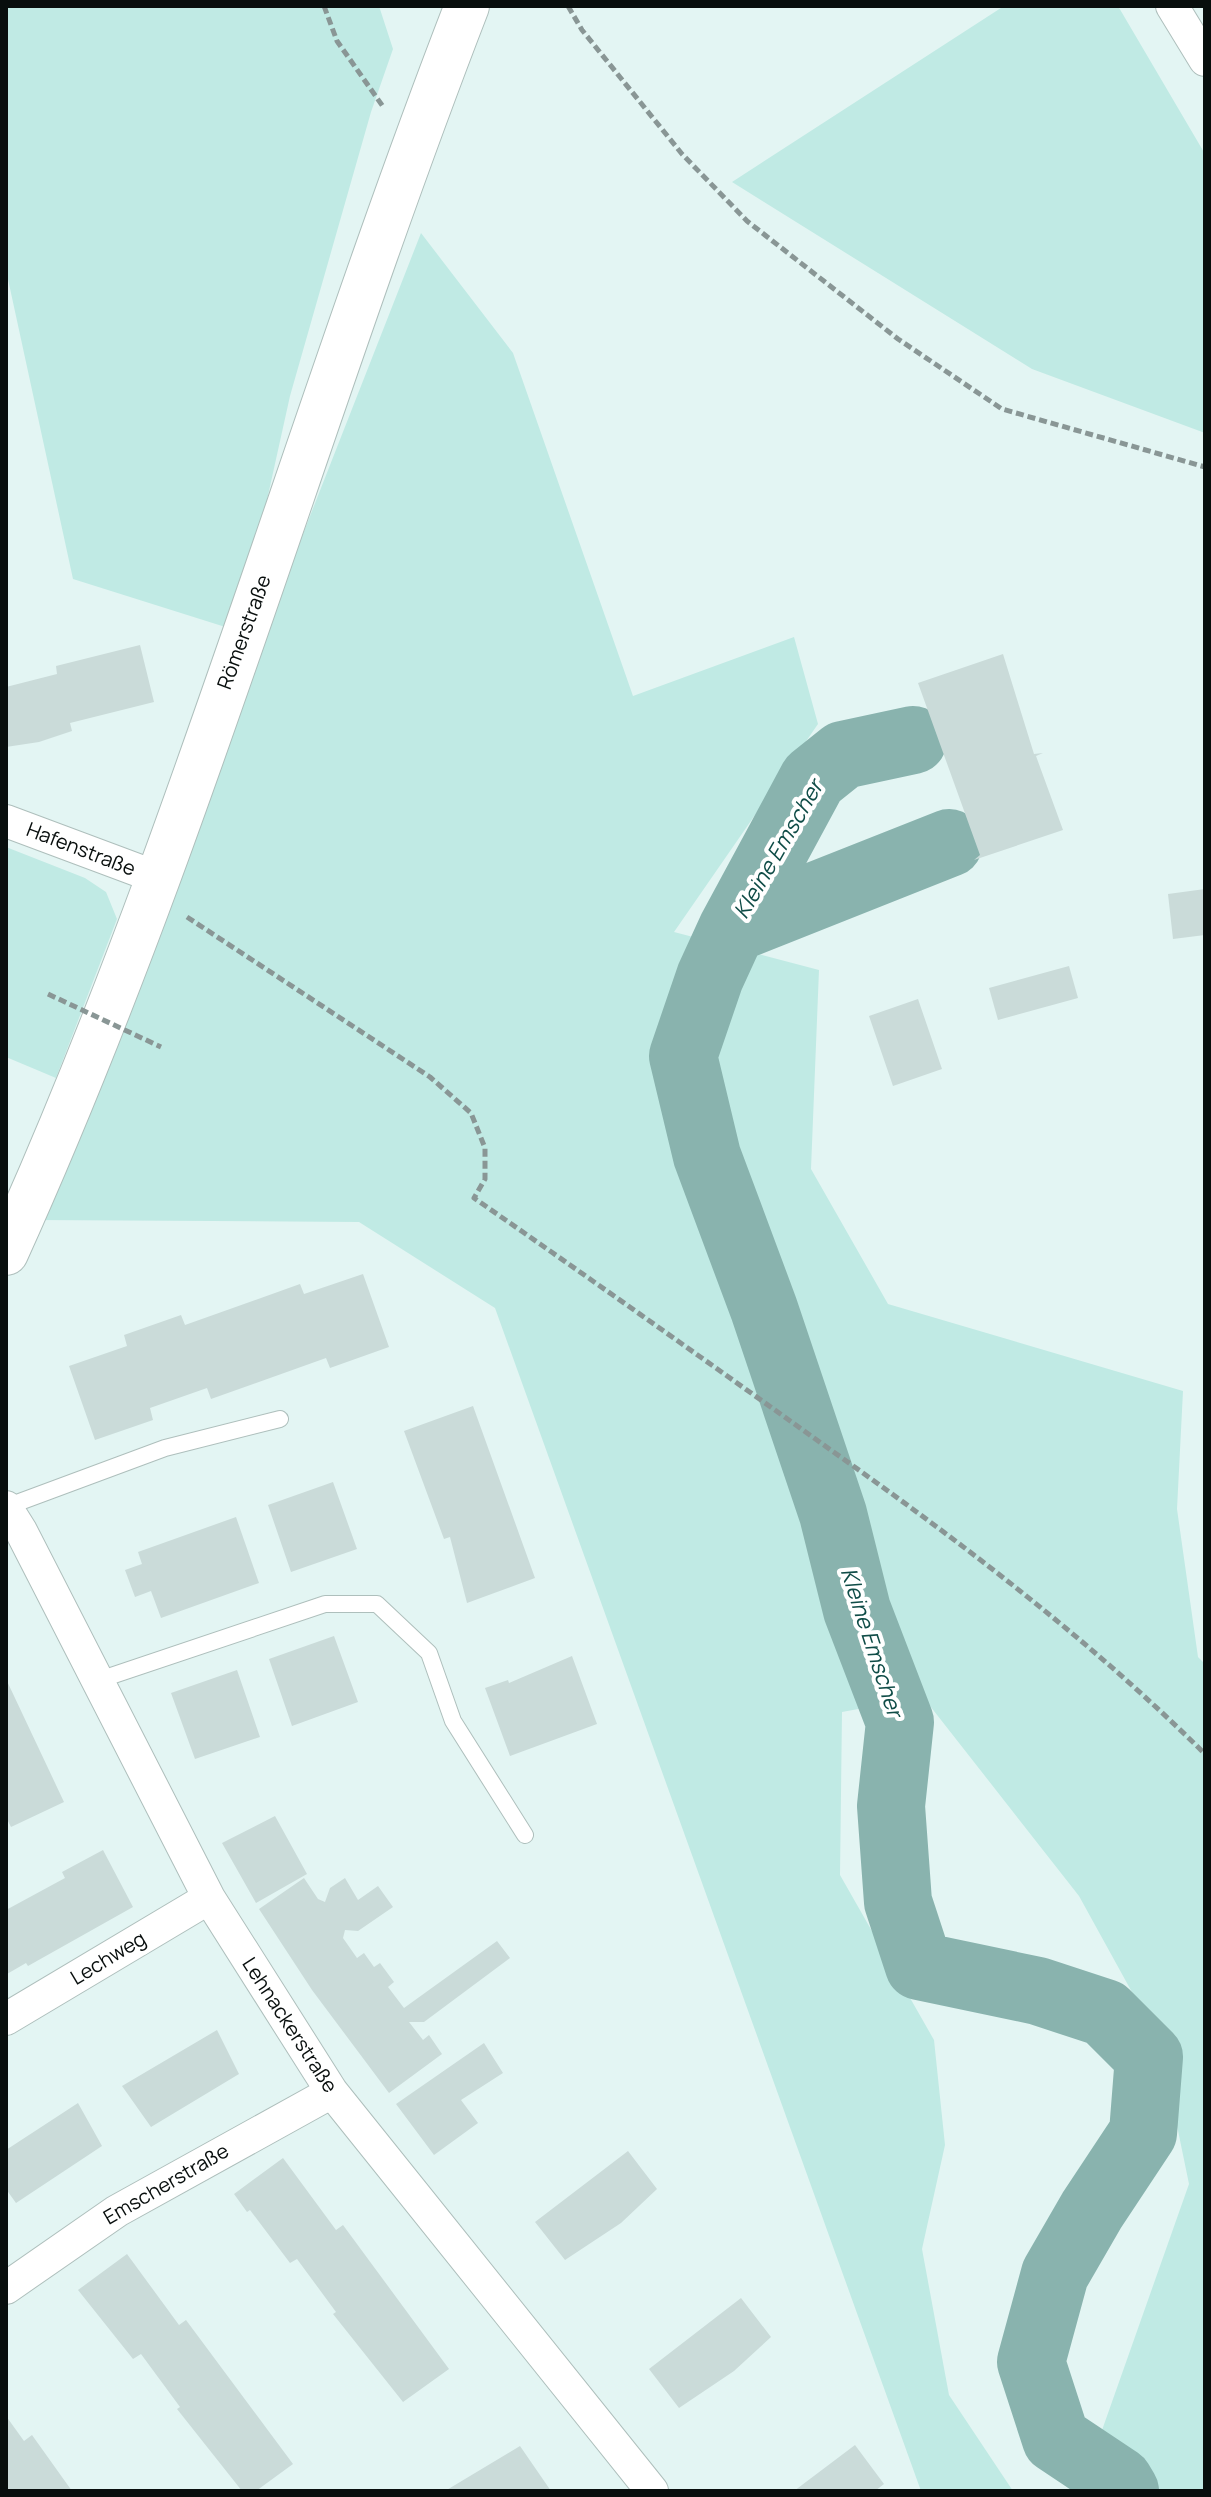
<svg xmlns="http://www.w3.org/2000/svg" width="1211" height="2497" font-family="Manrope,sans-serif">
<rect width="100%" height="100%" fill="#e3f5f3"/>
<!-- green -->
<path fill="#c0eae4" d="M 6,6 L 379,6 L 393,49 L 371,112 L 290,396 L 238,631 L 73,579 L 6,270 Z
M 1004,6 L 1118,6 L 1205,154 L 1205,433 L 1032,369 L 732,182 Z
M 421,233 L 513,353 L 633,696 L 794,637 L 818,724 L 674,932 L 819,970 L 811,1169 L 888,1304 L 1183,1391 L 1177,1509 L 1198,1657 L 1205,1664 L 1205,2491 L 1148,2491 L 1101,2433 L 1189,2184 L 1160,2043 L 1079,1896 L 923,1697 L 842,1712 L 840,1875 L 934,2040 L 945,2145 L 922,2249 L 949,2395 L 1013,2491 L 921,2491 L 495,1308 L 359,1222 L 34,1220 Z
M 6,847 L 85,878 L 106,892 L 117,919 L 56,1078 L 6,1057 Z"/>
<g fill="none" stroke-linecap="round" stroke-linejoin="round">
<!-- river -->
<path stroke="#89b3ae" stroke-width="68" d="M 913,740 L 843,755 L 813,779 L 732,929 L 710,977 L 683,1056 L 707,1156 L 764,1309 L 833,1514 L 857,1610 L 900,1722 L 891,1806 L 898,1902 L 919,1966 L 1038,1991 L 1105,2013 L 1149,2057 L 1143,2133 L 1092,2210 L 1055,2274 L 1031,2362 L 1056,2439 L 1119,2481 L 1125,2491
M 732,929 L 949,843"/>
</g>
<!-- building -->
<path fill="#cadbd9" d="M 140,645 L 154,702 L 70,723 L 72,731 L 39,742 L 6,747 L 6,687 L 57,674 L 56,666 Z
M 1003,654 L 1034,754 L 1043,753 L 1036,756 L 1063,830 L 974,860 L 980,855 L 918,683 Z
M 1205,889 L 1205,935 L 1173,939 L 1168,894 Z
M 1069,966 L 1078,998 L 998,1020 L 989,988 Z
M 918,999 L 942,1069 L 893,1086 L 869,1016 Z
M 363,1274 L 389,1347 L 330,1368 L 326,1358 L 211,1399 L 207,1388 L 150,1408 L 153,1420 L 95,1440 L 69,1366 L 127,1346 L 124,1335 L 181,1315 L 185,1325 L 300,1284 L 304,1294 Z
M 473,1406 L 535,1578 L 467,1603 L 450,1537 L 444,1539 L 404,1431 Z
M 333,1482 L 357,1549 L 291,1572 L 268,1505 Z
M 236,1517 L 259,1583 L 161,1618 L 151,1591 L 135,1597 L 125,1570 L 142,1564 L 138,1552 Z
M 334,1636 L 358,1702 L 292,1726 L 269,1659 Z
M 572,1656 L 597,1724 L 510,1756 L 485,1688 L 508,1680 L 509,1683 Z
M 237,1670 L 260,1737 L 195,1759 L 171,1693 Z
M 6,1679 L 64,1802 L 11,1827 L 6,1817 Z
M 275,1816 L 307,1874 L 256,1903 L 222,1843 Z
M 103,1850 L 133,1907 L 28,1966 L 26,1963 L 7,1974 L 6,1910 L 65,1878 L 62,1872 Z
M 304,1878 L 318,1899 L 325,1902 L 330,1888 L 345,1878 L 358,1900 L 378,1886 L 393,1907 L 358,1931 L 345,1930 L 343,1938 L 357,1958 L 364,1953 L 374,1967 L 380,1963 L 394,1982 L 388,1987 L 404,2008 L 497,1941 L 510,1958 L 424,2022 L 409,2022 L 423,2040 L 429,2035 L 442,2054 L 389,2093 L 312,1990 L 259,1909 Z
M 217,2030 L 239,2074 L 151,2127 L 122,2086 Z
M 484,2043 L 503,2073 L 461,2100 L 478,2123 L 434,2155 L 396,2104 Z
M 78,2103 L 102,2146 L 16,2203 L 6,2189 L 6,2150 Z
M 628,2151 L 657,2189 L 621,2223 L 565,2260 L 535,2222 Z
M 283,2158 L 336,2230 L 343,2225 L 449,2369 L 403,2402 L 333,2314 L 336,2312 L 297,2259 L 290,2263 L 250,2210 L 247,2212 L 234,2194 Z
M 127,2254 L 179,2325 L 186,2320 L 293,2464 L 256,2491 L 242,2491 L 177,2409 L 180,2407 L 141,2354 L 133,2359 L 78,2290 Z
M 741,2298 L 771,2337 L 734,2371 L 679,2408 L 649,2369 Z
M 6,2416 L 24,2441 L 32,2435 L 72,2491 L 6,2491 Z
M 855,2445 L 884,2484 L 875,2491 L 794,2491 Z
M 520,2446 L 551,2491 L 445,2491 Z"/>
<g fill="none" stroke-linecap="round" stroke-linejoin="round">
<!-- lane casing -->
<g stroke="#aebfbc" stroke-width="18">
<path id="lane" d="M 6,1507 L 165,1448 L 280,1419
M 96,1681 L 325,1604 L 377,1604 L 429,1653 L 453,1721 L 525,1835"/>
</g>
<!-- street casing -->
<g stroke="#aebfbc" stroke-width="34">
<path id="street" d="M 1172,6 L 1205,60
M 6,821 L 156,877
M 6,1507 L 21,1531 L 209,1898 L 332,2092 L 652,2491
M 6,2019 L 209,1898
M 6,2288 L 117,2211 L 332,2092"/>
</g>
<!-- secondary casing -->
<g stroke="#aebfbc" stroke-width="46">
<path id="secondary" d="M 6,1253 C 189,849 307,419 467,6"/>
</g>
<!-- path -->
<path stroke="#899695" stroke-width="5" stroke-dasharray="8 4" stroke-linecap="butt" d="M 324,6 L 337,41 L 384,108
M 568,6 L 582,30 L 682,154 L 747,221 L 898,339 L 1002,409 L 1205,467
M 187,917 L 430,1077 L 471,1113 L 485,1148 L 485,1179 L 474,1198 C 595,1282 715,1367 835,1453 C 966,1546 1091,1641 1205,1754"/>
<!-- lane -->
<use href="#lane" stroke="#fff" stroke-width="16"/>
<!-- street -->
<use href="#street" stroke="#fff" stroke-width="32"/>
<!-- secondary -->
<use href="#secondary" stroke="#fff" stroke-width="44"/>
<!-- path-bridge -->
<path stroke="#899695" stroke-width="5" stroke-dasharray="8 4" stroke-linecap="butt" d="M 48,994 L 161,1047"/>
</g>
<g text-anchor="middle" stroke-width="8" stroke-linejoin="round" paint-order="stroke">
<!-- street labels -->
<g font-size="20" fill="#080e0d" stroke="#fff">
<text transform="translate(244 632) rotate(-70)" y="7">Römerstraße</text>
<text transform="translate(81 849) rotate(21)" y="7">Hafenstraße</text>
<text transform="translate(108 1958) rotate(-31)" y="7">Lechweg</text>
<text transform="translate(290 2025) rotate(57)" y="7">Lehnackerstraße</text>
<text transform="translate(166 2184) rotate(-30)" y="7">Emscherstraße</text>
</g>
<!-- water labels -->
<g font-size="22" font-style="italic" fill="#0f4c47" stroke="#fff">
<text transform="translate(778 849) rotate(-60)" y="8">Kleine Emscher</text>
<text transform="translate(872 1642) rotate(72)" y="8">Kleine Emscher</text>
</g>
</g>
<!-- border -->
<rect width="1211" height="2497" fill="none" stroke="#080e0d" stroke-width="16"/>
</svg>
